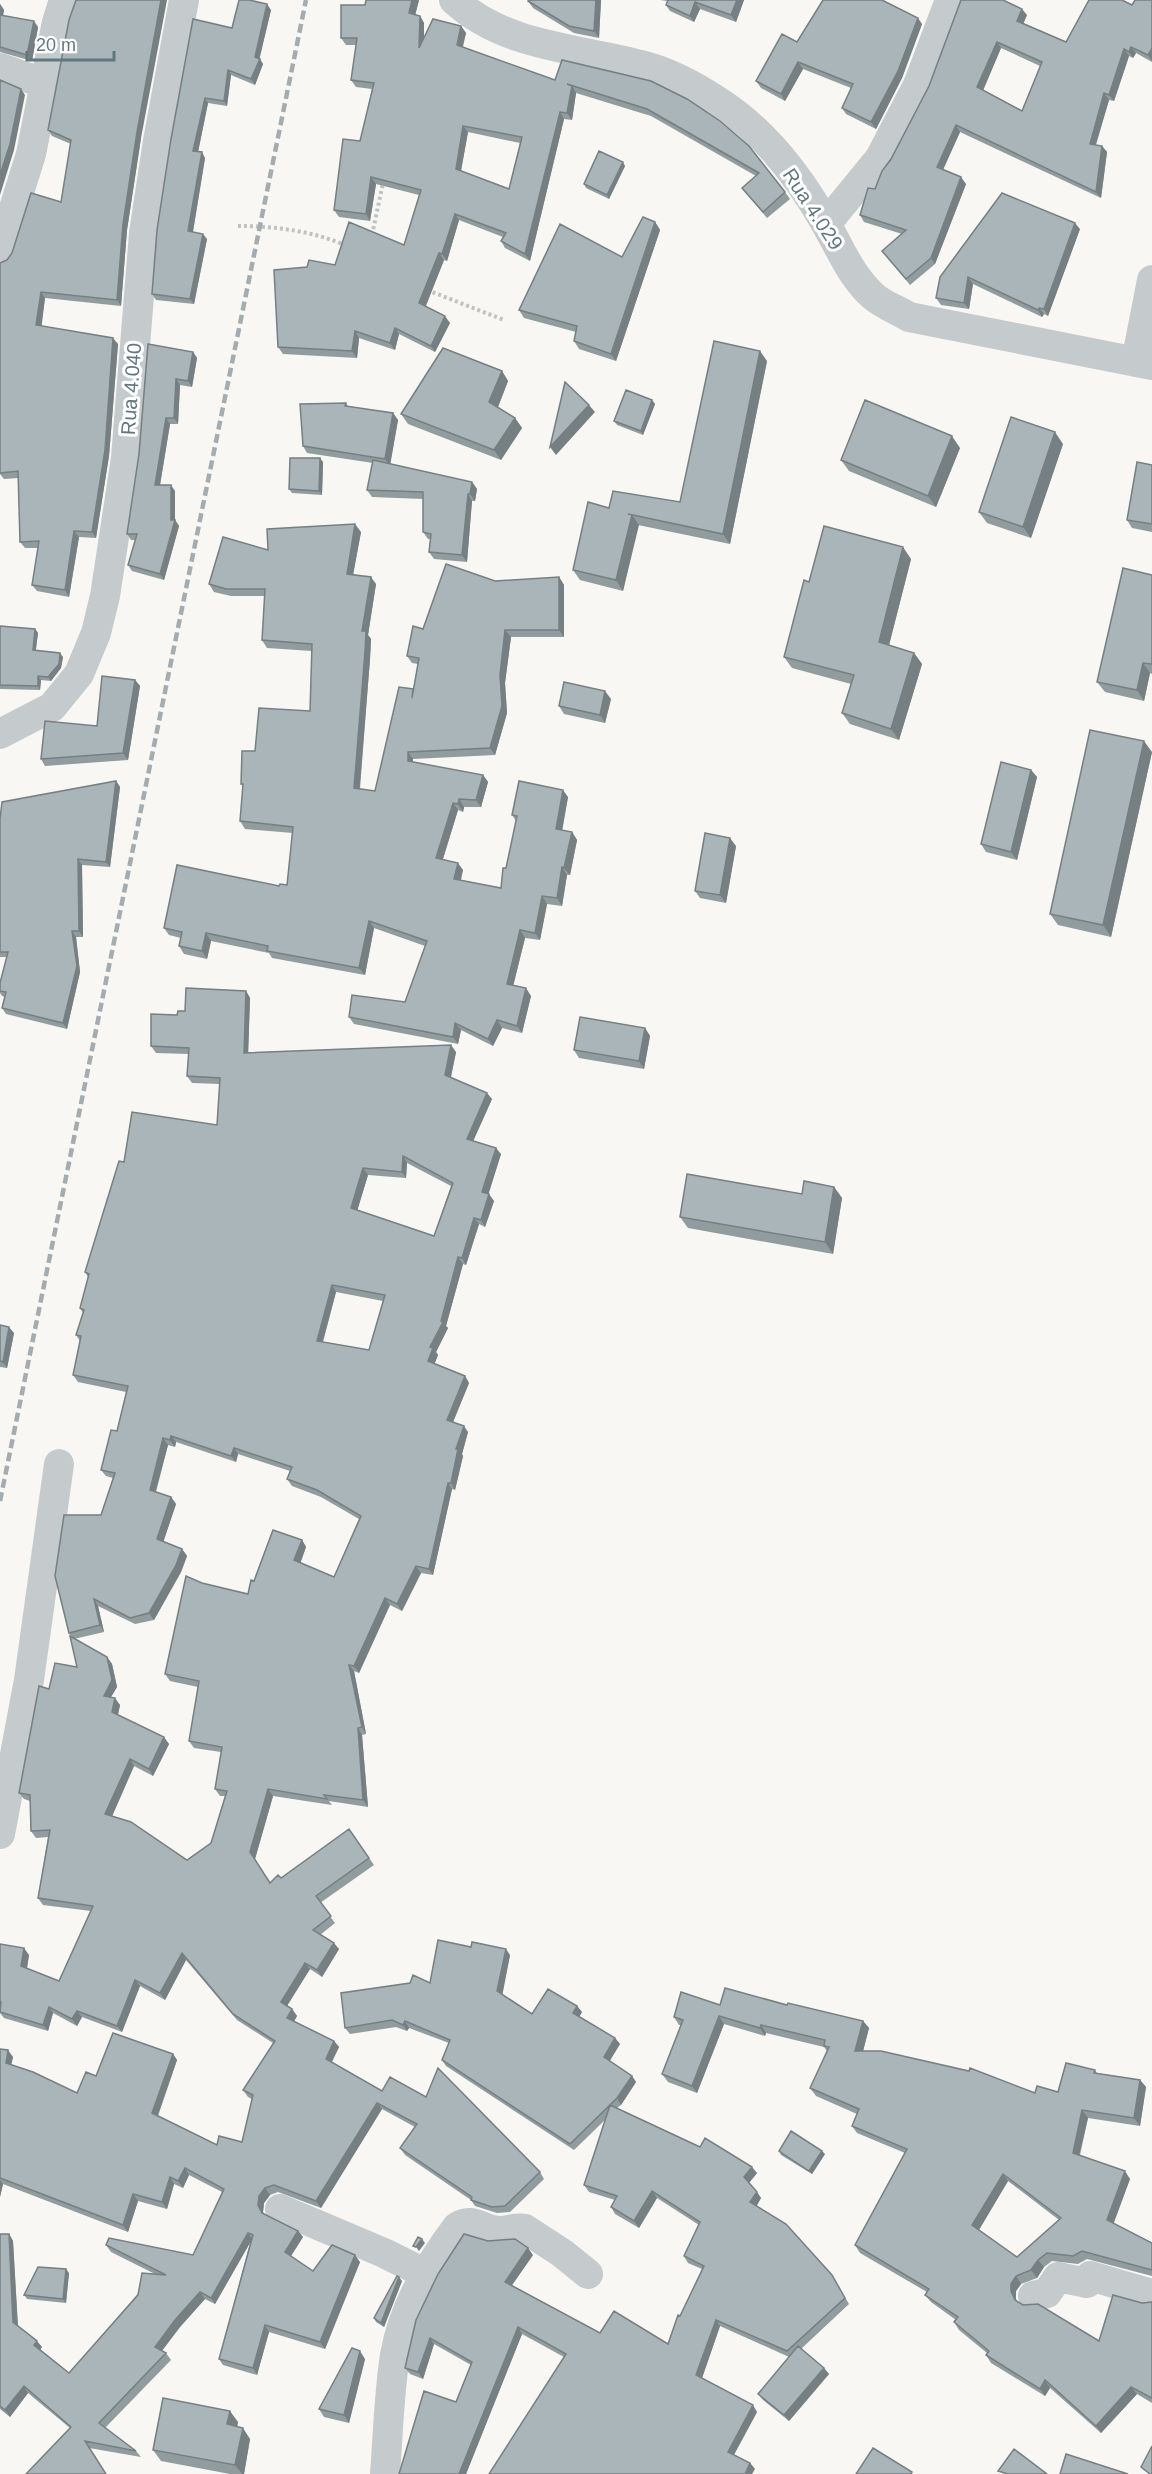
<svg xmlns="http://www.w3.org/2000/svg" width="1152" height="2474" font-family="Helvetica,sans-serif">
<rect width="100%" height="100%" fill="#f8f7f4"/>
<g fill="none" stroke-linecap="round" stroke-linejoin="round">
<!-- path -->
<path stroke="#bec2c3" stroke-width="4" stroke-dasharray="3 3" stroke-linecap="butt" d="M 238,226 C 274,226 312,231 345,245
M 372,235 L 383,183
M 427,290 L 504,320"/>
<!-- minor -->
<path stroke="#c5cacc" stroke-width="30" d="M 454,0 C 505,47 577,48 641,65 C 669,72 695,86 719,102 C 764,131 800,178 826,224 C 841,250 851,276 873,296 C 883,305 898,310 909,317 L 1152,365
M 0,68 L 46,84
M 826,224 L 880,158 L 918,85 L 950,0
M 0,253 L 31,154 L 57,22 L 64,0
M 1136,362 L 1152,280
M 0,734 L 52,707 L 79,674 L 96,633 L 105,596 L 126,458 L 144,233 L 158,141 L 184,0
M 0,1834 L 29,1680 L 59,1464
M 280,2209 L 384,2253 L 426,2274
M 1033,2296 L 1047,2293 L 1058,2277 L 1087,2283 L 1090,2276 L 1152,2294
M 385,2474 C 388,2435 389,2394 395,2355 C 403,2308 429,2264 457,2227 C 473,2216 483,2231 500,2231 C 509,2231 516,2227 525,2229 L 562,2253 L 588,2274"/>
<!-- rail -->
<path stroke="#a3acb0" stroke-width="4.5" stroke-dasharray="9 4.5" stroke-linecap="butt" d="M 0,1501 L 306,0"/>
</g>
<!-- wall -->
<path fill="#919c9e" fill-rule="evenodd" d="M 366,0 L 419,0 L 415,15 L 420,16 L 424,23 L 424,38 L 461,26 L 466,33 L 463,47 L 555,80 L 651,81 L 785,192 L 790,199 L 767,218 L 742,188 L 756,176 L 651,116 L 576,93 L 572,120 L 564,119 L 530,261 L 505,248 L 501,241 L 503,237 L 459,220 L 447,261 L 444,260 L 426,306 L 450,323 L 435,352 L 399,334 L 395,350 L 359,338 L 357,358 L 283,354 L 278,347 L 335,265 L 404,245 L 419,195 L 376,184 L 370,221 L 339,217 L 334,210 L 360,141 L 372,89 L 356,87 L 351,80 L 356,45 L 346,45 L 341,38 L 365,5 ZM 468,132 L 520,143 L 509,189 L 461,171 Z
M 529,0 L 601,0 L 599,38 L 574,33 L 533,8 L 528,1 Z
M 660,0 L 744,0 L 736,22 L 700,9 L 694,22 L 670,11 L 666,5 L 667,1 Z
M 1152,0 L 1152,62 L 1136,53 L 1133,58 L 1129,56 L 1114,101 L 1109,100 L 1096,145 L 1102,146 L 1107,152 L 1101,198 L 960,132 L 943,170 L 966,184 L 935,264 L 910,285 L 882,251 L 902,234 L 864,222 L 860,215 L 891,159 L 929,86 L 1027,15 L 1023,23 L 1066,42 L 1132,5 ZM 1001,48 L 1040,66 L 1022,111 L 983,90 Z
M 0,4 L 4,10 L 3,15 L 38,27 L 32,61 L 0,52 Z
M 271,10 L 259,58 L 263,64 L 255,85 L 231,75 L 227,106 L 208,103 L 198,152 L 205,158 L 193,232 L 207,239 L 194,304 L 156,300 L 152,294 L 171,139 L 232,28 Z
M 922,24 L 902,78 L 876,129 L 846,114 L 842,108 L 851,88 L 803,69 L 785,101 L 761,88 L 756,81 L 797,42 Z
M 48,130 L 141,138 L 127,230 L 121,306 L 45,298 L 41,326 L 118,344 L 109,456 L 96,538 L 79,537 L 69,597 L 37,591 L 32,585 L 38,548 L 25,548 L 20,542 L 19,478 L 4,479 L 0,474 L 0,263 L 7,260 L 61,202 L 71,144 L 52,136 Z
M 625,166 L 609,199 L 586,188 L 584,184 Z
M 655,222 L 660,230 L 616,361 L 579,349 L 574,341 L 576,332 L 524,318 L 519,310 L 622,257 Z
M 1080,229 L 1048,316 L 1044,314 L 1042,317 L 973,284 L 969,309 L 941,305 L 936,298 L 940,277 Z
M 148,344 L 193,352 L 197,358 L 192,387 L 180,385 L 178,424 L 170,424 L 160,485 L 175,491 L 175,520 L 179,526 L 164,580 L 132,571 L 128,565 L 136,540 L 131,540 L 127,534 L 139,454 Z
M 767,361 L 730,544 L 638,525 L 623,591 L 580,580 L 573,570 L 609,508 L 680,502 Z
M 502,371 L 508,381 L 498,407 L 515,418 L 522,428 L 501,460 L 408,424 L 401,414 Z
M 652,400 L 655,404 L 643,435 L 617,425 L 614,421 Z
M 346,403 L 348,406 L 393,413 L 398,420 L 390,464 L 472,482 L 477,489 L 475,501 L 472,501 L 467,562 L 434,559 L 429,552 L 430,539 L 428,539 L 423,532 L 423,499 L 372,497 L 367,490 L 373,463 L 307,453 L 303,446 Z
M 1063,444 L 1031,538 L 987,523 L 979,512 Z
M 960,448 L 936,507 L 849,471 L 841,460 Z
M 323,462 L 322,495 L 292,493 L 289,489 Z
M 1152,465 L 1152,532 L 1132,528 L 1127,520 Z
M 361,532 L 353,574 L 376,584 L 368,635 L 371,639 L 370,659 L 360,789 L 375,791 L 413,689 L 413,690 L 418,664 L 412,663 L 407,656 L 423,629 L 495,581 L 559,577 L 564,585 L 564,637 L 511,637 L 505,683 L 507,713 L 495,755 L 413,759 L 413,762 L 483,775 L 488,782 L 481,807 L 464,807 L 463,812 L 458,810 L 443,859 L 463,870 L 461,880 L 501,888 L 506,868 L 516,821 L 512,815 L 568,797 L 562,830 L 572,832 L 577,840 L 570,875 L 567,875 L 562,906 L 547,904 L 540,940 L 525,938 L 513,985 L 531,996 L 522,1033 L 502,1028 L 493,1046 L 461,1030 L 458,1044 L 354,1024 L 349,1017 L 405,1002 L 425,946 L 374,928 L 365,975 L 272,958 L 269,953 L 211,941 L 207,959 L 184,954 L 179,946 L 181,938 L 169,935 L 164,928 L 279,886 L 287,885 L 293,833 L 245,829 L 240,821 L 243,787 L 241,784 L 255,751 L 310,711 L 312,651 L 267,648 L 262,640 L 265,596 L 231,596 L 214,592 L 209,584 L 268,550 Z
M 911,559 L 889,645 L 914,653 L 922,664 L 899,740 L 850,724 L 842,713 L 851,684 L 792,668 L 784,657 L 809,582 Z
M 1152,575 L 1152,674 L 1150,673 L 1144,701 L 1105,692 L 1097,682 Z
M 0,626 L 35,629 L 38,633 L 36,650 L 63,657 L 61,668 L 51,681 L 41,680 L 40,690 L 0,689 Z
M 135,680 L 140,686 L 128,760 L 45,766 L 41,759 L 97,726 Z
M 611,699 L 605,723 L 564,714 L 559,706 Z
M 1152,752 L 1111,937 L 1058,925 L 1050,914 Z
M 1031,770 L 1037,777 L 1017,860 L 986,852 L 981,844 Z
M 116,781 L 120,787 L 110,867 L 82,865 L 83,937 L 76,937 L 80,972 L 67,1029 L 6,1014 L 2,1008 L 5,997 L 2,996 L 0,993 L 0,983 L 7,957 L 0,957 L 0,819 Z
M 736,846 L 726,903 L 700,898 L 695,891 Z
M 246,991 L 250,998 L 248,1052 L 456,1052 L 451,1077 L 492,1099 L 473,1141 L 501,1154 L 488,1194 L 494,1201 L 485,1227 L 479,1224 L 466,1265 L 463,1264 L 446,1326 L 448,1328 L 436,1352 L 438,1355 L 434,1364 L 465,1376 L 469,1383 L 453,1422 L 468,1432 L 462,1454 L 463,1456 L 455,1490 L 452,1489 L 433,1575 L 421,1573 L 402,1611 L 390,1605 L 359,1673 L 354,1671 L 366,1734 L 362,1735 L 368,1807 L 329,1801 L 332,1805 L 273,1796 L 255,1859 L 270,1883 L 281,1878 L 349,1829 L 374,1865 L 320,1903 L 335,1923 L 320,1935 L 339,1949 L 322,1977 L 310,1969 L 287,2006 L 292,2009 L 297,2016 L 294,2021 L 334,2041 L 339,2047 L 332,2062 L 382,2091 L 540,2172 L 544,2179 L 510,2212 L 497,2213 L 475,2206 L 471,2200 L 405,2155 L 400,2148 L 415,2127 L 382,2109 L 321,2208 L 278,2192 L 270,2195 L 264,2203 L 263,2212 L 264,2214 L 298,2231 L 303,2237 L 291,2256 L 313,2271 L 360,2262 L 325,2349 L 269,2332 L 257,2375 L 223,2365 L 219,2359 L 250,2243 L 215,2304 L 205,2299 L 180,2327 L 162,2351 L 166,2353 L 171,2360 L 105,2428 L 136,2451 L 141,2457 L 89,2448 L 70,2428 L 28,2393 L 10,2417 L 0,2409 L 0,2234 L 9,2234 L 13,2241 L 18,2326 L 42,2347 L 40,2349 L 69,2373 L 155,2274 L 111,2252 L 106,2245 L 193,2255 L 222,2192 L 189,2175 L 183,2188 L 174,2184 L 167,2209 L 138,2201 L 128,2232 L 3,2184 L 0,2197 L 0,2049 L 13,2057 L 11,2065 L 77,2093 L 96,2076 L 173,2054 L 177,2060 L 158,2116 L 217,2145 L 242,2142 L 252,2099 L 248,2097 L 243,2090 L 273,2043 L 237,2020 L 186,1960 L 165,2000 L 140,1986 L 122,2032 L 82,2017 L 77,2026 L 53,2013 L 48,2031 L 4,2018 L 0,2013 L 0,1944 L 29,1955 L 27,1969 L 59,1981 L 91,1911 L 43,1905 L 38,1898 L 48,1837 L 36,1838 L 31,1831 L 30,1801 L 24,1799 L 19,1793 L 49,1689 L 77,1667 L 72,1638 L 69,1633 L 101,1515 L 113,1478 L 106,1476 L 101,1470 L 117,1431 L 126,1392 L 78,1382 L 73,1375 L 80,1341 L 76,1335 L 83,1313 L 80,1308 L 88,1277 L 85,1272 L 124,1162 L 217,1125 L 220,1084 L 192,1083 L 187,1076 L 189,1054 L 156,1053 L 151,1046 L 177,1015 L 185,1011 ZM 407,1163 L 451,1186 L 434,1236 L 357,1210 L 368,1175 L 406,1178 ZM 336,1292 L 383,1301 L 369,1350 L 323,1342 ZM 176,1442 L 236,1462 L 238,1454 L 290,1471 L 287,1479 L 292,1486 L 321,1497 L 359,1519 L 334,1577 L 300,1563 L 306,1547 L 302,1540 L 254,1581 L 248,1594 L 202,1583 L 165,1674 L 170,1681 L 198,1687 L 189,1741 L 194,1748 L 221,1752 L 215,1789 L 220,1796 L 225,1796 L 211,1843 L 187,1860 L 112,1816 L 134,1766 L 153,1776 L 169,1744 L 118,1715 L 120,1705 L 111,1697 L 117,1687 L 112,1664 L 107,1657 L 74,1639 L 104,1632 L 98,1606 L 135,1624 L 154,1620 L 181,1572 L 187,1556 L 182,1549 L 163,1542 L 176,1504 L 171,1497 L 156,1492 L 168,1445 L 175,1447 Z
M 645,1028 L 650,1036 L 644,1069 L 579,1058 L 574,1050 Z
M 834,1187 L 842,1198 L 833,1254 L 688,1228 L 680,1217 L 802,1194 Z
M 0,1325 L 14,1333 L 7,1368 L 0,1367 Z
M 510,1955 L 502,1994 L 532,2014 L 577,2006 L 582,2012 L 579,2017 L 615,2038 L 620,2044 L 609,2061 L 632,2076 L 636,2082 L 621,2105 L 617,2108 L 757,2173 L 749,2183 L 761,2198 L 756,2206 L 832,2275 L 849,2304 L 801,2349 L 829,2374 L 789,2421 L 763,2400 L 758,2394 L 789,2357 L 720,2326 L 702,2378 L 757,2412 L 734,2455 L 750,2463 L 755,2469 L 564,2357 L 522,2334 L 466,2474 L 399,2474 L 456,2402 L 471,2365 L 434,2344 L 423,2379 L 410,2374 L 405,2368 L 416,2320 L 533,2255 L 512,2285 L 600,2333 L 668,2344 L 702,2269 L 688,2263 L 684,2256 L 699,2225 L 657,2198 L 639,2228 L 615,2214 L 611,2207 L 615,2200 L 589,2192 L 584,2185 L 606,2119 L 574,2150 L 446,2066 L 442,2060 L 449,2043 L 409,2028 L 407,2031 L 396,2027 L 350,2034 L 345,2028 L 430,1983 Z
M 720,2005 L 787,2005 L 863,2021 L 869,2028 L 863,2051 L 1035,2093 L 1058,2092 L 1095,2070 L 1097,2073 L 1140,2080 L 1146,2087 L 1140,2126 L 1088,2118 L 1080,2155 L 1130,2179 L 1113,2223 L 1152,2243 L 1152,2276 L 1087,2259 L 1078,2264 L 1052,2261 L 1044,2267 L 1037,2278 L 1021,2284 L 1016,2291 L 1016,2299 L 1017,2302 L 1023,2305 L 1099,2341 L 1142,2303 L 1152,2302 L 1152,2403 L 1137,2394 L 1101,2433 L 1050,2388 L 1045,2396 L 991,2363 L 986,2355 L 987,2353 L 959,2330 L 954,2322 L 956,2320 L 931,2302 L 925,2295 L 927,2292 L 860,2253 L 855,2245 L 905,2153 L 857,2133 L 852,2126 L 857,2114 L 816,2096 L 810,2088 L 827,2051 L 824,2047 L 766,2033 L 765,2036 L 724,2024 L 697,2093 L 668,2082 L 662,2074 L 681,2025 L 679,2025 L 674,2017 ZM 1008,2181 L 1059,2220 L 1017,2257 L 979,2230 Z
M 779,2151 L 825,2154 L 812,2174 L 781,2155 Z
M 69,2273 L 66,2303 L 27,2299 L 24,2295 Z
M 402,2281 L 384,2327 L 376,2322 L 374,2318 Z
M 365,2359 L 349,2423 L 324,2417 L 319,2409 Z
M 238,2422 L 237,2427 L 250,2439 L 244,2474 L 230,2474 L 161,2461 L 153,2450 Z"/>
<!-- shaded-wall -->
<path fill="#767f81" d="M 161,0 L 167,0 L 141,138 L 127,230 L 121,306 L 117,300 L 123,224 L 137,132 Z
M 412,0 L 419,0 L 414,20 L 409,13 Z
M 596,0 L 601,0 L 599,38 L 594,31 Z
M 737,0 L 744,0 L 736,22 L 731,15 Z
M 695,2 L 700,9 L 694,22 L 690,16 Z
M 0,4 L 4,10 L 2,21 L 0,18 Z
M 267,4 L 271,10 L 259,61 L 260,59 L 263,64 L 255,85 L 251,79 L 255,57 Z
M 1022,9 L 1027,15 L 1022,27 L 1017,21 Z
M 420,16 L 424,23 L 424,55 L 419,48 Z
M 918,18 L 922,24 L 902,78 L 876,129 L 871,122 Z
M 34,21 L 38,27 L 32,61 L 27,55 Z
M 461,26 L 466,33 L 461,52 L 457,45 Z
M 997,42 L 1001,48 L 982,93 L 977,87 Z
M 1131,47 L 1136,53 L 1133,58 L 1129,52 Z
M 1152,48 L 1152,61 L 1148,55 Z
M 1124,49 L 1129,56 L 1114,101 L 1109,95 Z
M 798,62 L 803,69 L 785,101 L 781,94 Z
M 228,70 L 231,75 L 227,106 L 224,101 Z
M 572,86 L 576,93 L 572,120 L 567,113 Z
M 21,89 L 25,95 L 14,150 L 0,195 L 0,175 Z
M 1104,93 L 1109,100 L 1094,150 L 1090,144 Z
M 205,98 L 208,103 L 197,157 L 193,151 Z
M 560,112 L 564,119 L 530,261 L 525,254 Z
M 956,125 L 960,132 L 941,174 L 937,167 Z
M 463,126 L 468,132 L 460,176 L 456,169 Z
M 1102,146 L 1107,152 L 1101,198 L 1096,192 Z
M 202,152 L 205,158 L 192,237 L 188,231 Z
M 623,162 L 625,166 L 609,199 L 607,195 Z
M 371,177 L 376,184 L 370,221 L 366,214 Z
M 961,177 L 966,184 L 935,264 L 931,258 Z
M 455,214 L 459,220 L 447,261 L 442,254 Z
M 655,222 L 660,230 L 616,361 L 611,354 Z
M 1075,223 L 1080,229 L 1048,316 L 1044,309 Z
M 203,234 L 207,239 L 194,304 L 190,299 Z
M 439,253 L 444,260 L 424,310 L 419,303 Z
M 968,277 L 973,284 L 969,309 L 964,303 Z
M 41,292 L 45,298 L 41,331 L 36,325 Z
M 1039,308 L 1044,314 L 1042,317 L 1038,310 Z
M 445,316 L 450,323 L 435,352 L 431,346 Z
M 395,328 L 399,334 L 395,350 L 390,343 Z
M 355,331 L 359,338 L 357,358 L 352,351 Z
M 113,338 L 118,344 L 109,456 L 96,538 L 92,532 Z
M 760,351 L 767,361 L 730,544 L 723,534 Z
M 193,352 L 197,358 L 192,387 L 188,381 Z
M 502,371 L 508,381 L 496,412 L 489,402 Z
M 176,379 L 180,385 L 178,424 L 174,418 Z
M 652,400 L 655,404 L 643,435 L 641,431 Z
M 589,405 L 595,412 L 556,455 L 550,447 Z
M 393,413 L 398,420 L 390,466 L 385,459 Z
M 166,418 L 170,424 L 159,491 L 155,485 Z
M 515,418 L 522,428 L 501,460 L 494,450 Z
M 1055,432 L 1063,444 L 1031,538 L 1023,527 Z
M 952,436 L 960,448 L 936,507 L 928,496 Z
M 320,458 L 323,462 L 322,495 L 319,491 Z
M 472,482 L 477,489 L 475,501 L 470,494 Z
M 171,485 L 175,491 L 175,522 L 175,520 L 179,526 L 164,580 L 160,574 L 171,520 Z
M 468,494 L 472,501 L 467,562 L 462,555 Z
M 632,515 L 639,525 L 623,591 L 616,580 Z
M 355,524 L 361,532 L 352,581 L 347,574 Z
M 74,531 L 79,537 L 69,597 L 65,590 Z
M 903,547 L 911,559 L 887,653 L 879,642 Z
M 371,577 L 376,584 L 368,635 L 371,639 L 370,659 L 359,795 L 354,788 L 362,631 Z
M 559,577 L 564,585 L 564,637 L 559,630 Z
M 35,629 L 38,633 L 35,654 L 33,650 Z
M 505,630 L 511,637 L 505,683 L 507,713 L 495,755 L 490,748 Z
M 60,653 L 63,657 L 61,668 L 51,681 L 48,677 Z
M 914,653 L 922,664 L 899,740 L 891,729 Z
M 1143,663 L 1150,673 L 1144,701 L 1137,690 Z
M 38,676 L 41,680 L 40,690 L 38,686 Z
M 135,680 L 140,686 L 128,760 L 123,753 Z
M 605,691 L 611,699 L 605,723 L 600,715 Z
M 1144,741 L 1152,752 L 1111,937 L 1103,925 Z
M 408,752 L 413,759 L 413,768 L 408,761 Z
M 1031,770 L 1037,777 L 1017,860 L 1011,852 Z
M 483,775 L 488,782 L 481,807 L 476,800 Z
M 116,781 L 120,787 L 110,867 L 106,862 Z
M 563,790 L 568,797 L 561,837 L 556,829 Z
M 459,799 L 464,807 L 463,812 L 458,804 Z
M 453,803 L 458,810 L 441,865 L 436,858 Z
M 572,832 L 577,840 L 570,875 L 564,868 Z
M 730,838 L 736,846 L 726,903 L 720,895 Z
M 78,859 L 82,865 L 83,937 L 79,931 Z
M 458,863 L 463,870 L 459,886 L 454,879 Z
M 562,867 L 567,875 L 562,906 L 557,898 Z
M 542,896 L 547,904 L 540,940 L 535,933 Z
M 369,921 L 374,928 L 365,975 L 359,968 Z
M 520,930 L 525,938 L 512,991 L 507,984 Z
M 72,931 L 76,937 L 80,972 L 67,1029 L 63,1023 Z
M 206,933 L 211,941 L 207,959 L 202,951 Z
M 526,988 L 531,996 L 522,1033 L 517,1026 Z
M 246,991 L 250,998 L 248,1059 L 244,1053 Z
M 497,1020 L 502,1028 L 493,1046 L 488,1039 Z
M 455,1023 L 461,1030 L 458,1044 L 453,1037 Z
M 645,1028 L 650,1036 L 644,1069 L 639,1061 Z
M 451,1045 L 456,1052 L 450,1081 L 445,1075 Z
M 487,1093 L 492,1099 L 471,1146 L 467,1139 Z
M 496,1148 L 501,1154 L 487,1199 L 482,1192 Z
M 403,1156 L 407,1163 L 406,1178 L 402,1172 Z
M 363,1168 L 368,1175 L 356,1215 L 351,1208 Z
M 834,1187 L 842,1198 L 833,1254 L 825,1242 Z
M 489,1194 L 494,1201 L 485,1227 L 481,1220 Z
M 474,1218 L 479,1224 L 466,1265 L 462,1258 Z
M 458,1257 L 463,1264 L 446,1326 L 448,1328 L 436,1352 L 438,1355 L 433,1368 L 428,1361 L 430,1347 L 441,1321 Z
M 332,1285 L 336,1292 L 321,1348 L 317,1341 Z
M 9,1327 L 14,1333 L 7,1368 L 3,1362 Z
M 465,1376 L 469,1383 L 451,1427 L 447,1420 Z
M 464,1426 L 468,1432 L 462,1454 L 463,1456 L 455,1490 L 451,1483 L 456,1449 Z
M 171,1436 L 176,1442 L 175,1447 L 170,1440 Z
M 163,1438 L 168,1445 L 154,1497 L 150,1490 Z
M 234,1448 L 238,1454 L 236,1462 L 231,1456 Z
M 448,1483 L 452,1489 L 433,1575 L 429,1569 Z
M 171,1497 L 176,1504 L 162,1546 L 157,1539 Z
M 302,1540 L 306,1547 L 299,1567 L 294,1560 Z
M 182,1549 L 187,1556 L 181,1572 L 154,1620 L 149,1613 Z
M 416,1566 L 421,1573 L 402,1611 L 397,1604 Z
M 385,1598 L 390,1605 L 359,1673 L 354,1666 Z
M 94,1599 L 98,1606 L 104,1632 L 100,1625 Z
M 107,1657 L 112,1664 L 117,1687 L 108,1702 L 104,1696 Z
M 349,1665 L 354,1671 L 366,1734 L 362,1727 Z
M 115,1698 L 120,1705 L 117,1719 L 112,1712 Z
M 358,1728 L 362,1735 L 368,1807 L 363,1800 Z
M 164,1737 L 169,1744 L 153,1776 L 149,1769 Z
M 130,1759 L 134,1766 L 110,1821 L 105,1814 Z
M 268,1789 L 273,1796 L 255,1859 L 250,1852 Z
M 334,1943 L 339,1949 L 322,1977 L 317,1970 Z
M 24,1948 L 29,1955 L 26,1973 L 21,1966 Z
M 506,1949 L 510,1955 L 502,1997 L 497,1991 Z
M 182,1953 L 186,1960 L 165,2000 L 160,1993 Z
M 305,1963 L 310,1969 L 285,2009 L 281,2002 Z
M 135,1980 L 140,1986 L 122,2032 L 117,2026 Z
M 577,2006 L 582,2012 L 578,2019 L 573,2013 Z
M 49,2007 L 53,2013 L 48,2031 L 43,2025 Z
M 292,2009 L 297,2016 L 292,2025 L 287,2018 Z
M 77,2011 L 82,2017 L 77,2026 L 72,2019 Z
M 719,2016 L 724,2024 L 697,2093 L 692,2086 Z
M 405,2021 L 409,2028 L 407,2031 L 403,2025 Z
M 863,2021 L 869,2028 L 861,2059 L 855,2051 Z
M 761,2025 L 766,2033 L 765,2036 L 760,2028 Z
M 615,2038 L 620,2044 L 608,2064 L 604,2057 Z
M 334,2041 L 339,2047 L 330,2065 L 326,2059 Z
M 8,2050 L 13,2057 L 10,2070 L 6,2063 Z
M 173,2054 L 177,2060 L 156,2120 L 152,2113 Z
M 632,2076 L 636,2082 L 621,2105 L 617,2098 Z
M 1140,2080 L 1146,2087 L 1140,2126 L 1134,2118 Z
M 377,2103 L 382,2109 L 321,2208 L 316,2201 Z
M 1082,2110 L 1088,2118 L 1078,2160 L 1073,2153 Z
M 822,2151 L 825,2154 L 812,2174 L 809,2171 Z
M 752,2167 L 757,2173 L 748,2184 L 744,2177 Z
M 185,2168 L 189,2175 L 183,2188 L 178,2181 Z
M 1125,2171 L 1130,2179 L 1112,2228 L 1107,2220 Z
M 1003,2174 L 1008,2181 L 977,2233 L 972,2225 Z
M 170,2177 L 174,2184 L 167,2209 L 162,2202 Z
M 0,2180 L 3,2184 L 0,2197 Z
M 265,2188 L 270,2195 L 264,2203 L 263,2212 L 267,2220 L 262,2213 L 258,2205 L 259,2196 Z
M 652,2191 L 657,2198 L 639,2228 L 634,2221 Z
M 757,2192 L 761,2198 L 755,2209 L 750,2202 Z
M 133,2194 L 138,2201 L 128,2232 L 123,2225 Z
M 298,2231 L 303,2237 L 289,2259 L 285,2252 Z
M 248,2233 L 252,2239 L 215,2304 L 211,2298 Z
M 9,2234 L 13,2241 L 18,2329 L 13,2322 Z
M 422,2239 L 425,2243 L 419,2251 L 416,2247 Z
M 528,2248 L 533,2255 L 510,2288 L 505,2282 Z
M 355,2255 L 360,2262 L 325,2349 L 320,2342 Z
M 1038,2260 L 1044,2267 L 1037,2278 L 1031,2270 Z
M 66,2269 L 69,2273 L 66,2303 L 63,2299 Z
M 1016,2276 L 1021,2284 L 1016,2291 L 1016,2299 L 1021,2308 L 1011,2291 L 1011,2284 Z
M 399,2277 L 402,2281 L 384,2327 L 381,2323 Z
M 200,2292 L 205,2299 L 180,2327 L 160,2353 L 155,2347 L 175,2320 Z
M 716,2320 L 720,2326 L 701,2381 L 696,2375 Z
M 265,2325 L 269,2332 L 257,2375 L 253,2368 Z
M 518,2327 L 522,2334 L 466,2474 L 459,2474 Z
M 430,2338 L 434,2344 L 423,2379 L 418,2372 Z
M 37,2341 L 42,2347 L 39,2351 L 34,2345 Z
M 360,2351 L 365,2359 L 349,2423 L 344,2415 Z
M 824,2368 L 829,2374 L 789,2421 L 784,2415 Z
M 1045,2380 L 1050,2388 L 1045,2396 L 1040,2389 Z
M 24,2386 L 28,2393 L 10,2417 L 5,2410 Z
M 1131,2387 L 1137,2394 L 1101,2433 L 1096,2426 Z
M 753,2405 L 757,2412 L 732,2458 L 728,2452 Z
M 230,2411 L 238,2422 L 235,2436 L 227,2424 Z
M 243,2428 L 250,2439 L 244,2474 L 242,2474 L 235,2465 Z
M 750,2463 L 755,2469 L 752,2474 L 745,2474 Z"/>
<!-- building -->
<path fill="#a9b5b8" stroke="#767f81" stroke-width="1.5" fill-rule="evenodd" d="M 76,0 L 161,0 L 137,132 L 123,224 L 117,300 L 41,292 L 36,325 L 113,338 L 105,450 L 92,532 L 74,531 L 65,590 L 32,585 L 39,541 L 20,542 L 18,471 L 0,473 L 0,263 L 7,260 L 12,253 L 31,193 L 61,202 L 71,140 L 48,130 L 69,20 Z
M 239,0 L 249,0 L 267,4 L 255,57 L 260,59 L 251,79 L 228,70 L 224,101 L 205,98 L 193,151 L 202,152 L 188,231 L 203,234 L 190,299 L 152,294 L 157,230 L 171,139 L 193,19 L 232,28 Z
M 366,0 L 412,0 L 409,13 L 420,16 L 419,48 L 433,19 L 461,26 L 457,45 L 555,80 L 562,60 L 651,81 L 687,99 L 720,121 L 749,146 L 785,192 L 763,212 L 742,188 L 759,173 L 647,109 L 567,84 L 572,86 L 567,113 L 560,112 L 525,254 L 501,241 L 506,233 L 455,214 L 442,254 L 439,253 L 419,303 L 445,316 L 431,346 L 395,328 L 390,343 L 355,331 L 352,351 L 278,347 L 274,270 L 307,267 L 309,260 L 335,265 L 349,222 L 404,245 L 421,190 L 371,177 L 366,214 L 334,210 L 343,139 L 360,141 L 374,83 L 351,80 L 357,38 L 341,38 L 341,5 L 365,5 ZM 463,126 L 522,137 L 509,189 L 456,169 Z
M 529,0 L 596,0 L 594,31 L 569,26 L 528,1 Z
M 668,0 L 737,0 L 731,15 L 695,2 L 690,16 L 666,5 Z
M 823,0 L 882,0 L 918,18 L 898,71 L 871,122 L 842,108 L 853,84 L 798,62 L 781,94 L 756,81 L 782,34 L 797,42 Z
M 961,0 L 1003,0 L 1022,9 L 1017,21 L 1066,42 L 1089,0 L 1122,0 L 1132,5 L 1135,0 L 1152,0 L 1152,48 L 1148,55 L 1131,47 L 1129,52 L 1124,49 L 1109,95 L 1104,93 L 1090,144 L 1102,146 L 1096,192 L 956,125 L 937,167 L 961,177 L 931,258 L 906,279 L 882,251 L 906,230 L 860,215 L 868,188 L 875,189 L 882,171 L 891,159 L 929,86 ZM 997,42 L 1042,62 L 1022,111 L 977,87 Z
M 0,15 L 34,21 L 27,55 L 0,47 Z
M 0,80 L 21,89 L 10,144 L 0,175 Z
M 599,151 L 623,162 L 607,195 L 584,184 Z
M 1002,193 L 1075,223 L 1044,309 L 1039,308 L 1038,310 L 968,277 L 964,303 L 936,298 L 940,277 Z
M 643,217 L 655,222 L 611,354 L 574,341 L 577,326 L 519,310 L 560,224 L 622,257 Z
M 714,341 L 760,351 L 723,534 L 628,514 L 632,515 L 616,580 L 573,570 L 588,502 L 609,508 L 613,491 L 680,502 Z
M 148,344 L 193,352 L 188,381 L 176,379 L 174,418 L 166,418 L 155,485 L 171,485 L 171,520 L 175,520 L 160,574 L 128,565 L 137,534 L 127,534 L 139,454 Z
M 443,348 L 502,371 L 489,402 L 515,418 L 494,450 L 401,414 Z
M 565,382 L 589,405 L 550,447 Z
M 626,390 L 652,400 L 641,431 L 614,421 Z
M 865,400 L 952,436 L 928,496 L 841,460 Z
M 346,403 L 345,406 L 393,413 L 385,459 L 303,446 L 300,404 Z
M 1011,417 L 1055,432 L 1023,527 L 979,512 Z
M 290,458 L 320,458 L 319,491 L 289,489 Z
M 373,460 L 472,482 L 470,494 L 468,494 L 462,555 L 429,552 L 431,534 L 423,532 L 423,492 L 367,490 Z
M 1137,462 L 1152,465 L 1152,524 L 1127,520 Z
M 355,524 L 347,574 L 371,577 L 362,631 L 366,631 L 365,652 L 354,788 L 375,791 L 399,687 L 413,689 L 412,698 L 419,658 L 407,656 L 413,626 L 423,629 L 446,564 L 495,581 L 559,577 L 559,630 L 505,630 L 500,675 L 502,706 L 490,748 L 408,752 L 408,761 L 483,775 L 476,800 L 459,799 L 458,804 L 453,803 L 436,858 L 458,863 L 454,879 L 501,888 L 503,868 L 506,868 L 517,816 L 512,815 L 519,781 L 563,790 L 556,829 L 572,832 L 564,868 L 562,867 L 557,898 L 542,896 L 535,933 L 520,930 L 507,984 L 526,988 L 517,1026 L 497,1020 L 488,1039 L 455,1023 L 453,1037 L 349,1017 L 352,995 L 405,1002 L 427,941 L 369,921 L 359,968 L 267,951 L 268,946 L 206,933 L 202,951 L 179,946 L 182,932 L 164,928 L 177,865 L 279,886 L 280,884 L 287,885 L 293,827 L 240,821 L 243,784 L 241,784 L 242,751 L 255,751 L 259,708 L 310,711 L 312,644 L 262,640 L 265,589 L 226,589 L 209,584 L 223,537 L 268,550 L 267,529 Z
M 824,526 L 903,547 L 879,642 L 914,653 L 891,729 L 842,713 L 854,675 L 784,657 L 804,580 L 809,582 Z
M 1123,568 L 1152,575 L 1152,664 L 1143,663 L 1137,690 L 1097,682 Z
M 0,626 L 35,629 L 33,650 L 60,653 L 59,664 L 48,677 L 38,676 L 38,686 L 0,685 Z
M 102,676 L 135,680 L 123,753 L 41,759 L 45,721 L 97,726 Z
M 564,682 L 605,691 L 600,715 L 559,706 Z
M 1090,730 L 1144,741 L 1103,925 L 1050,914 Z
M 1001,762 L 1031,770 L 1011,852 L 981,844 Z
M 116,781 L 106,862 L 78,859 L 79,931 L 72,931 L 77,966 L 63,1023 L 2,1008 L 6,992 L 0,991 L 0,983 L 8,952 L 0,952 L 0,819 L 2,802 Z
M 705,833 L 730,838 L 720,895 L 695,891 Z
M 186,988 L 246,991 L 244,1053 L 451,1045 L 445,1075 L 487,1093 L 467,1139 L 496,1148 L 482,1192 L 489,1194 L 481,1220 L 474,1218 L 462,1258 L 458,1257 L 441,1321 L 443,1322 L 430,1347 L 433,1348 L 428,1361 L 465,1376 L 447,1420 L 464,1426 L 456,1449 L 458,1449 L 451,1483 L 448,1483 L 429,1569 L 416,1566 L 397,1604 L 385,1598 L 354,1666 L 349,1665 L 362,1727 L 358,1728 L 363,1800 L 324,1795 L 327,1799 L 268,1789 L 250,1852 L 270,1883 L 278,1875 L 281,1878 L 349,1829 L 369,1858 L 316,1896 L 331,1916 L 313,1930 L 334,1943 L 317,1970 L 305,1963 L 281,2002 L 292,2009 L 287,2018 L 334,2041 L 326,2059 L 382,2091 L 390,2077 L 426,2097 L 438,2068 L 540,2172 L 505,2206 L 492,2207 L 471,2200 L 472,2197 L 400,2148 L 417,2124 L 377,2103 L 316,2201 L 274,2185 L 265,2188 L 259,2196 L 258,2205 L 262,2213 L 298,2231 L 285,2252 L 313,2271 L 332,2245 L 355,2255 L 320,2342 L 265,2325 L 253,2368 L 219,2359 L 253,2235 L 248,2233 L 211,2298 L 200,2292 L 175,2320 L 155,2347 L 166,2353 L 99,2423 L 136,2451 L 85,2441 L 106,2474 L 26,2474 L 71,2427 L 24,2386 L 5,2410 L 0,2406 L 0,2234 L 9,2234 L 13,2322 L 37,2341 L 34,2345 L 69,2373 L 138,2295 L 142,2273 L 166,2275 L 106,2245 L 109,2238 L 193,2255 L 224,2189 L 185,2168 L 178,2181 L 170,2177 L 162,2202 L 133,2194 L 123,2225 L 0,2178 L 0,2049 L 8,2050 L 6,2063 L 33,2072 L 77,2093 L 86,2072 L 96,2076 L 113,2033 L 173,2054 L 152,2113 L 217,2145 L 219,2136 L 242,2142 L 253,2095 L 243,2090 L 275,2041 L 233,2014 L 182,1953 L 160,1993 L 135,1980 L 117,2026 L 77,2011 L 72,2019 L 49,2007 L 43,2025 L 0,2012 L 1,2002 L 0,2002 L 0,1944 L 24,1948 L 21,1966 L 59,1981 L 93,1906 L 38,1898 L 50,1830 L 31,1831 L 30,1795 L 19,1793 L 39,1686 L 49,1689 L 55,1663 L 77,1667 L 70,1636 L 107,1657 L 112,1680 L 104,1696 L 115,1698 L 112,1712 L 164,1737 L 149,1769 L 130,1759 L 105,1814 L 131,1822 L 187,1860 L 211,1843 L 227,1791 L 215,1789 L 222,1747 L 189,1741 L 199,1681 L 165,1674 L 186,1576 L 202,1583 L 248,1594 L 251,1580 L 254,1581 L 273,1530 L 302,1540 L 294,1560 L 334,1577 L 361,1516 L 317,1490 L 287,1479 L 292,1467 L 234,1448 L 231,1456 L 171,1436 L 170,1440 L 163,1438 L 150,1490 L 171,1497 L 157,1539 L 182,1549 L 176,1565 L 149,1613 L 130,1618 L 94,1599 L 100,1625 L 69,1633 L 55,1576 L 64,1515 L 101,1515 L 115,1473 L 101,1470 L 111,1430 L 117,1431 L 128,1386 L 73,1375 L 81,1336 L 76,1335 L 84,1310 L 80,1308 L 89,1274 L 85,1272 L 119,1161 L 124,1162 L 132,1112 L 217,1125 L 220,1078 L 187,1076 L 189,1048 L 151,1046 L 151,1014 L 177,1015 L 178,1011 L 185,1011 ZM 403,1156 L 453,1183 L 434,1236 L 351,1208 L 363,1168 L 402,1172 ZM 332,1285 L 385,1295 L 369,1350 L 317,1341 Z
M 580,1017 L 645,1028 L 639,1061 L 574,1050 Z
M 687,1174 L 802,1194 L 804,1181 L 834,1187 L 825,1242 L 680,1217 Z
M 0,1325 L 9,1327 L 3,1362 L 0,1361 Z
M 438,1940 L 471,1947 L 472,1942 L 506,1949 L 497,1991 L 532,2014 L 548,1989 L 577,2006 L 573,2013 L 615,2038 L 604,2057 L 632,2076 L 617,2098 L 570,2144 L 442,2060 L 450,2040 L 405,2021 L 403,2025 L 392,2020 L 345,2028 L 341,1993 L 410,1983 L 413,1975 L 430,1983 Z
M 725,1988 L 787,2005 L 788,2003 L 863,2021 L 855,2051 L 881,2051 L 969,2071 L 970,2068 L 1035,2093 L 1037,2086 L 1058,2092 L 1066,2063 L 1095,2070 L 1094,2073 L 1140,2080 L 1134,2118 L 1082,2110 L 1073,2153 L 1125,2171 L 1107,2220 L 1152,2243 L 1152,2270 L 1082,2251 L 1073,2256 L 1047,2253 L 1038,2260 L 1031,2270 L 1016,2276 L 1011,2284 L 1011,2291 L 1015,2300 L 1023,2305 L 1038,2304 L 1099,2341 L 1113,2295 L 1142,2303 L 1152,2302 L 1152,2398 L 1131,2387 L 1096,2426 L 1045,2380 L 1040,2389 L 986,2355 L 989,2351 L 954,2322 L 958,2317 L 925,2295 L 929,2289 L 855,2245 L 907,2149 L 852,2126 L 859,2109 L 810,2088 L 829,2047 L 824,2046 L 825,2040 L 761,2025 L 760,2028 L 719,2016 L 692,2086 L 662,2074 L 683,2020 L 674,2017 L 681,1992 L 720,2005 ZM 1003,2174 L 1061,2218 L 1017,2257 L 972,2225 Z
M 610,2105 L 700,2147 L 705,2138 L 752,2167 L 744,2177 L 757,2192 L 750,2202 L 786,2224 L 832,2275 L 845,2298 L 787,2351 L 716,2320 L 696,2375 L 753,2405 L 728,2452 L 750,2463 L 745,2474 L 489,2474 L 566,2354 L 518,2327 L 459,2474 L 399,2474 L 424,2391 L 456,2402 L 472,2362 L 430,2338 L 418,2372 L 405,2368 L 416,2320 L 438,2274 L 464,2234 L 488,2241 L 515,2239 L 528,2248 L 505,2282 L 600,2333 L 614,2311 L 668,2344 L 678,2315 L 680,2316 L 704,2266 L 684,2256 L 700,2222 L 652,2191 L 634,2221 L 611,2207 L 617,2196 L 584,2185 Z
M 791,2131 L 822,2151 L 809,2171 L 779,2151 Z
M 418,2237 L 422,2239 L 416,2247 L 413,2246 Z
M 38,2267 L 66,2269 L 63,2299 L 24,2295 Z
M 397,2276 L 399,2277 L 381,2323 L 374,2318 Z
M 798,2346 L 824,2368 L 784,2415 L 758,2394 Z
M 352,2348 L 360,2351 L 344,2415 L 319,2409 Z
M 163,2398 L 230,2411 L 227,2424 L 243,2428 L 235,2465 L 153,2450 Z
M 1152,2446 L 1152,2474 L 1150,2474 L 1141,2467 Z
M 873,2448 L 912,2472 L 911,2474 L 856,2474 Z
M 1014,2449 L 1047,2474 L 1008,2474 L 998,2471 Z
M 1066,2454 L 1128,2474 L 1060,2474 Z"/>
<g text-anchor="middle" stroke-width="6" stroke-linejoin="round" paint-order="stroke">
<!-- street labels -->
<g font-size="20" fill="#617881" stroke="#fff">
<text transform="translate(813 209) rotate(57)" y="7">Rua 4.029</text>
<text transform="translate(131 389) rotate(-86)" y="7">Rua 4.040</text>
</g>
</g>
<!-- scale -->
<path d="M27 51v9h87v-9" fill="none" stroke="#617881" stroke-width="3"/>
<text x="36" y="51" font-size="18" fill="#617881" stroke="#ffffff" stroke-width="4.5" paint-order="stroke">20 m</text>
</svg>
